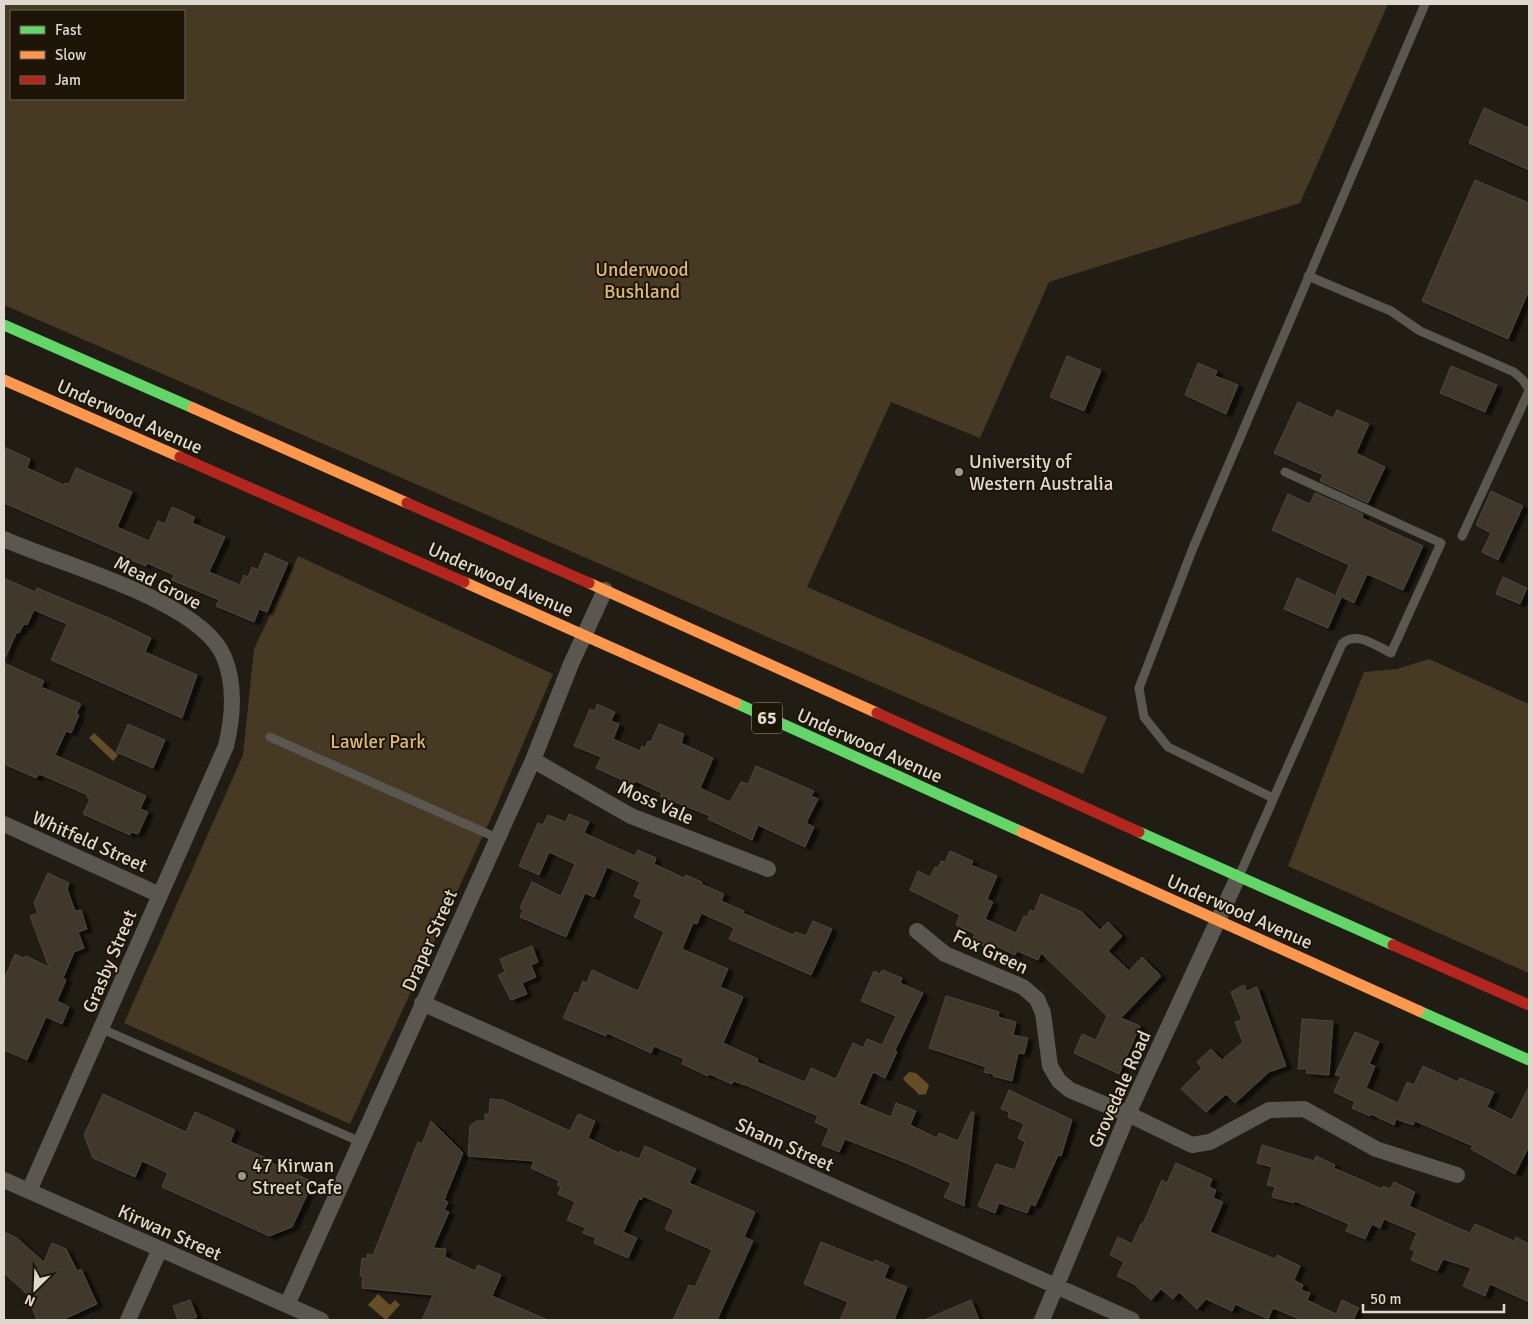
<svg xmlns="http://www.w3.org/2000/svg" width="1533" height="1324" font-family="Signika,sans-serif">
<defs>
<filter id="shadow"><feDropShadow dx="5.5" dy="3" stdDeviation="1" flood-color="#0009"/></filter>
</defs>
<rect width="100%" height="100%" fill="#211d14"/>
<!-- green -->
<path fill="#473a24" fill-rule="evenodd" d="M 4,4 L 1388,4 L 1300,203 L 1049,282 L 980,438 L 891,402 L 807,587 L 1107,717 L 1083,774 L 4,305 ZM 11,11 L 184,11 L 184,99 L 11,99 Z
M 298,556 L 553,674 L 496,807 L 350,1124 L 124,1023 L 243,755 L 254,649 Z
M 1429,659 L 1529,704 L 1529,973 L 1288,866 L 1364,672 L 1397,669 Z"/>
<!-- water -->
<path fill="#634e28" d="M 94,733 L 118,755 L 113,761 L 89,738 Z
M 909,1072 L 916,1073 L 929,1085 L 926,1094 L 919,1095 C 915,1089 906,1084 903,1078 Z
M 378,1294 L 390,1305 L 395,1300 L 400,1305 L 386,1320 L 368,1305 Z"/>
<!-- building -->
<path fill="#3f392c" stroke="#4c4840" filter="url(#shadow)" d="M 1484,108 L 1529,128 L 1529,170 L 1469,143 Z
M 1475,180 L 1529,203 L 1529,290 L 1508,339 L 1422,301 Z
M 1067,356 L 1101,370 L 1084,411 L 1050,397 Z
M 1198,363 L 1217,371 L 1215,376 L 1238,385 L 1226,414 L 1185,395 Z
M 1451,366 L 1497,385 L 1485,412 L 1440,393 Z
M 1298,402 L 1333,418 L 1337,410 L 1369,424 L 1356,453 L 1385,467 L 1368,503 L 1320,481 L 1323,475 L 1274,453 Z
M 4,447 L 30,459 L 27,468 L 64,485 L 65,483 L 69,484 L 76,468 L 132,492 L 117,527 L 149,541 L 158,521 L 165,524 L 172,507 L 195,517 L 192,523 L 225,537 L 209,572 L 240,585 L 244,575 L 248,577 L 252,567 L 258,570 L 265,553 L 288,563 L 267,612 L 259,609 L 254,622 L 216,606 L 219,600 L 172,580 L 174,575 L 147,563 L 146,566 L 126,558 L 127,556 L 4,503 Z
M 1491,491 L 1523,506 L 1498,560 L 1482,552 L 1491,533 L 1476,525 Z
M 1315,493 L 1363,514 L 1362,518 L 1423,546 L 1403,590 L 1367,574 L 1354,603 L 1336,594 L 1349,565 L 1272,530 L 1288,494 L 1310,504 Z
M 1503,577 L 1527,588 L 1520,604 L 1496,594 Z
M 4,578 L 35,592 L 37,588 L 109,618 L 151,638 L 145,652 L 197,675 L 182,718 L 51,660 L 67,624 L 34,610 L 27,625 L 24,624 L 19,633 L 17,632 L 4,660 Z
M 1297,578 L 1341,598 L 1328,628 L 1284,609 Z
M 4,663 L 44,681 L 41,687 L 81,704 L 76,714 L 79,715 L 71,733 L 66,731 L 55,755 L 146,796 L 140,809 L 148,812 L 138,834 L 131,832 L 130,835 L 83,814 L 90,799 L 87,797 L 88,795 L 39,774 L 36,778 L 4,764 Z
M 597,704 L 615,712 L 611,721 L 619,724 L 613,739 L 640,751 L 642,746 L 645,748 L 648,741 L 651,742 L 659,724 L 684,734 L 681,743 L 713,758 L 700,788 L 730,802 L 741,782 L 748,784 L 756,766 L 814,791 L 811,796 L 818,799 L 806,823 L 814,827 L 805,847 L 758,825 L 752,840 L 708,819 L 710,816 L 660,796 L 662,793 L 635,781 L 633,785 L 596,768 L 601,757 L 574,746 L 590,709 L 595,711 Z
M 128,724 L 165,740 L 153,768 L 116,752 Z
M 569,814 L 589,822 L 584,833 L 635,856 L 638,850 L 656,858 L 654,864 L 684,878 L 686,875 L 702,882 L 701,884 L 724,894 L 721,901 L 744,911 L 743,913 L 793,935 L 795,932 L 806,936 L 813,921 L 832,929 L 811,975 L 729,939 L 734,928 L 701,913 L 697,924 L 693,923 L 682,949 L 728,969 L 720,987 L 743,997 L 723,1043 L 758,1059 L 757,1062 L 805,1082 L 811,1068 L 836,1079 L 853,1043 L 863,1048 L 867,1039 L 882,1045 L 896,1016 L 861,1001 L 874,971 L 880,974 L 882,970 L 902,978 L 900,983 L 923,993 L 895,1050 L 897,1052 L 885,1078 L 873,1072 L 859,1104 L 891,1117 L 896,1103 L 916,1111 L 910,1125 L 937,1138 L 939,1133 L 958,1141 L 971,1112 L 974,1112 L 964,1206 L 944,1197 L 951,1183 L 906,1163 L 845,1139 L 839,1152 L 822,1145 L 829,1129 L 815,1122 L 818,1116 L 748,1086 L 733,1081 L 732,1084 L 709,1074 L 708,1076 L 682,1064 L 684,1059 L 654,1046 L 651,1053 L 607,1033 L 606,1036 L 563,1018 L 575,992 L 578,994 L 583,981 L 587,983 L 592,970 L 638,991 L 664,932 L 634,917 L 642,900 L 634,896 L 640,882 L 607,867 L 594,897 L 585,893 L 566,937 L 520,917 L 523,909 L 520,908 L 532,882 L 561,896 L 575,864 L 549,852 L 539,875 L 519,866 L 538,823 L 543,825 L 548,815 L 566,822 Z
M 950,851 L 973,861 L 971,865 L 997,876 L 987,899 L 993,902 L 985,919 L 1016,933 L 1024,916 L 1027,917 L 1030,910 L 1034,912 L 1041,894 L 1082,912 L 1100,930 L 1108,922 L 1122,936 L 1108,951 L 1129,971 L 1142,957 L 1161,976 L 1121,1018 L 1140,1026 L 1119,1074 L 1074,1053 L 1082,1034 L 1096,1040 L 1107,1016 L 1041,953 L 1038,960 L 1017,951 L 1015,955 L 992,944 L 990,949 L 972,941 L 975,934 L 956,925 L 960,915 L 910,890 L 918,871 L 930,877 L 935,867 L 938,868 L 941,861 L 945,862 Z
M 48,873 L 69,883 L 67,889 L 75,911 L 81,910 L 87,929 L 78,932 L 84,948 L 74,952 L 63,978 L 66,980 L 57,1001 L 69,1007 L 62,1024 L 46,1017 L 27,1060 L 4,1050 L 4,979 L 15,954 L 24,958 L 26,956 L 49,967 L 30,916 L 38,913 L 34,903 Z
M 532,946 L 538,962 L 531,965 L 536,977 L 522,983 L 527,994 L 511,1000 L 498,975 L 505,972 L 500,959 Z
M 1244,985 L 1247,991 L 1257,987 L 1286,1066 L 1269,1072 L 1235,1103 L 1226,1094 L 1206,1112 L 1181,1089 L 1202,1068 L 1197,1062 L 1211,1049 L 1222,1060 L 1243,1042 L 1235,1022 L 1242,1020 L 1231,992 Z
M 946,996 L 999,1012 L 998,1017 L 1016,1022 L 1013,1035 L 1028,1038 L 1024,1054 L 1018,1053 L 1012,1081 L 993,1076 L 994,1074 L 984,1072 L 986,1067 L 929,1048 Z
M 1302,1019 L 1333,1021 L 1329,1075 L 1306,1073 L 1307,1069 L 1298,1069 Z
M 1355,1032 L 1379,1042 L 1369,1064 L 1375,1066 L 1366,1088 L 1398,1103 L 1407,1082 L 1414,1085 L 1423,1066 L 1458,1082 L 1460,1078 L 1494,1092 L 1487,1107 L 1512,1120 L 1529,1087 L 1529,1146 L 1515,1174 L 1471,1149 L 1473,1146 L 1415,1121 L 1413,1125 L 1396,1119 L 1394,1125 L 1371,1114 L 1370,1116 L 1352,1108 L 1355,1102 L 1334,1092 L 1341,1076 L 1335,1075 Z
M 1009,1090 L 1072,1120 L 1061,1156 L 1058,1155 L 1035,1206 L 1031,1204 L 1027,1213 L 999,1203 L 995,1213 L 978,1206 L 996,1164 L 1015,1170 L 1025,1142 L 1018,1138 L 1024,1124 L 1008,1117 L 1009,1112 L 1001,1109 Z
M 103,1094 L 186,1132 L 195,1112 L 235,1130 L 230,1142 L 273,1161 L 272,1163 L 313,1182 L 292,1227 L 269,1236 L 162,1187 L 168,1173 L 142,1161 L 135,1177 L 93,1158 L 84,1135 Z
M 490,1099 L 503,1100 L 570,1131 L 578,1114 L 595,1121 L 588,1138 L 619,1153 L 620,1151 L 639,1159 L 645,1146 L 696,1169 L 689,1183 L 755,1212 L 744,1237 L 753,1241 L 717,1320 L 673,1320 L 689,1285 L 695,1287 L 712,1250 L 665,1229 L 674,1210 L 643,1196 L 641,1200 L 639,1198 L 623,1232 L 637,1238 L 628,1258 L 594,1243 L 596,1238 L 583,1233 L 585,1228 L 567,1220 L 575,1202 L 558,1194 L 561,1187 L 557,1185 L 559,1181 L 531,1168 L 534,1161 L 468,1156 L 470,1126 L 476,1121 L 485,1121 L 485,1114 L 489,1114 Z
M 431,1121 L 463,1153 L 444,1200 L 448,1202 L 444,1210 L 449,1212 L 433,1248 L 446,1249 L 445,1257 L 475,1271 L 478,1265 L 501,1275 L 492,1296 L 548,1320 L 422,1320 L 433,1295 L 362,1288 L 363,1276 L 360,1276 L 362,1258 L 367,1259 L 367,1254 L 373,1255 L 418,1142 L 422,1144 Z
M 1262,1145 L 1314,1161 L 1316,1156 L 1335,1165 L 1334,1168 L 1382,1189 L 1383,1186 L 1390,1189 L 1394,1182 L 1415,1192 L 1409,1206 L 1442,1221 L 1470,1233 L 1475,1224 L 1514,1241 L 1516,1237 L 1529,1244 L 1529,1302 L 1490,1284 L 1485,1296 L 1463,1286 L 1471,1268 L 1443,1259 L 1437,1271 L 1411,1260 L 1415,1251 L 1410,1249 L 1417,1233 L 1384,1219 L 1380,1228 L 1372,1224 L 1365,1239 L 1346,1231 L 1349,1224 L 1295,1201 L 1294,1203 L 1272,1197 L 1275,1187 L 1267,1185 L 1272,1167 L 1257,1163 Z
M 1176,1163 L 1212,1179 L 1209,1187 L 1216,1190 L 1213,1198 L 1223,1202 L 1210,1232 L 1275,1259 L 1277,1255 L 1300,1266 L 1294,1280 L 1303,1285 L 1301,1290 L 1310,1293 L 1307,1300 L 1336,1314 L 1342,1300 L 1359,1308 L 1353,1320 L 1302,1320 L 1273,1308 L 1268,1319 L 1235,1304 L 1232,1311 L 1206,1299 L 1197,1309 L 1179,1292 L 1173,1299 L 1161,1289 L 1151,1300 L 1134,1284 L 1117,1276 L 1124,1262 L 1110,1255 L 1118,1237 L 1132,1244 L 1141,1224 L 1144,1222 L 1162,1180 L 1167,1183 Z
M 4,1232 L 17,1238 L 44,1262 L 52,1243 L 66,1249 L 77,1271 L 81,1269 L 97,1304 L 62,1320 L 37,1320 L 26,1293 L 4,1273 Z
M 821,1242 L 874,1263 L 875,1260 L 889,1266 L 884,1278 L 907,1287 L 894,1320 L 840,1320 L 848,1302 L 804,1284 Z
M 190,1300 L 197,1317 L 189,1320 L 178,1320 L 173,1306 Z
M 971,1300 L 979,1320 L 924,1320 Z"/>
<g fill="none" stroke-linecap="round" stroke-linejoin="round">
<!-- lane -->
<path stroke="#5a5750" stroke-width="9" d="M 1308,276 L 1391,311 L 1420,331 L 1514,372 L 1523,380 L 1529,389
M 1462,536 L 1529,391
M 270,737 L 497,838
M 1273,798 L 1168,747 L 1144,717 L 1139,688 L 1193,548 L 1425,4
M 1240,874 L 1342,644 C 1356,630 1376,646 1391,653 L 1441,543 L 1285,472
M 102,1029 L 361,1142"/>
<!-- street -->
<path stroke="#5a5750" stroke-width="16" d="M 4,539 C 58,564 201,600 224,657 C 236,686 233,717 226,746 L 29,1191
M 533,760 L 631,816 L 768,869
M 4,824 L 160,895
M 917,931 L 945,954 L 1023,987 L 1037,999 L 1043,1013 L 1050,1066 L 1059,1081 L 1070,1090 L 1128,1114 L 1192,1145 L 1210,1142 L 1269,1110 L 1304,1109 L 1376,1149 L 1457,1175
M 422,1003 L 1132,1320
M 4,1180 L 321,1320
M 287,1305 L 533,760 L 571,664 L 605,590
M 128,1320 L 160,1249
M 1042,1320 L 1128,1114 L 1238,877"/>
<!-- fast -->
<path stroke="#63d668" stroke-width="11" d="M 4,325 L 193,408
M 736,703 L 1022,832
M 1139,832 L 1393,945
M 1419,1011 L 1529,1060"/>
<!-- slow -->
<path stroke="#ff974d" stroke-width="11" d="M 4,380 L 180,457
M 193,408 L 407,503
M 464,582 L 736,703
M 589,583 L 877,713
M 1022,832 L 1419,1011"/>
<!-- jam -->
<path stroke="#b3261e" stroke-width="11" d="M 180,457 L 464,582
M 407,503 L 589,583
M 877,713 L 1139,832
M 1393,945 L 1529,1005"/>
</g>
<!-- markers -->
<g fill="#9c978d" stroke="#1d1506" stroke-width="2">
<circle cx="959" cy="472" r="5"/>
<circle cx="242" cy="1176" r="5"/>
</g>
<g text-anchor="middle" stroke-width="4" stroke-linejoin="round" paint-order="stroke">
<!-- shield labels -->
<rect fill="#1d1506" stroke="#a49e92" stroke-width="1" x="752" y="702.5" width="30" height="31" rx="4"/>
<g font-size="18" font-weight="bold" fill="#ded9ce">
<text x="767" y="724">65</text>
</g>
<!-- park labels -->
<g font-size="19" fill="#deb976" stroke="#1d1506">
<text x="642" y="276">Underwood<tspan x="642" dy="22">Bushland</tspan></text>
<text x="378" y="748">Lawler Park</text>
</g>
<!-- street labels -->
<g font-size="19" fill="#ded9ce" stroke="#1d1506">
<text transform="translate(130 416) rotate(24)" y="7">Underwood Avenue</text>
<text transform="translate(501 579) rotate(24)" y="7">Underwood Avenue</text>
<text transform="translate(158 582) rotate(27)" y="7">Mead Grove</text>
<text transform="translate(870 745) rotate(24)" y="7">Underwood Avenue</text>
<text transform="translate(656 802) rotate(24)" y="7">Moss Vale</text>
<text transform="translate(90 841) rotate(24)" y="7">Whitfeld Street</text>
<text transform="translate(1240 911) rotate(24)" y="7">Underwood Avenue</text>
<text transform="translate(429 940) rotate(-66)" y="7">Draper Street</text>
<text transform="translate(991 951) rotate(25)" y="7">Fox Green</text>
<text transform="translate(109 961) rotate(-67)" y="7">Grasby Street</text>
<text transform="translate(1119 1089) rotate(-66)" y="7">Grovedale Road</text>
<text transform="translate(785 1144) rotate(24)" y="7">Shann Street</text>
<text transform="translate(170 1232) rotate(24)" y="7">Kirwan Street</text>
</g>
<!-- poi labels -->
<g font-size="19" fill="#ded9ce" stroke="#1d1506" text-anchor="start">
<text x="969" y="468">University of<tspan x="969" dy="22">Western Australia</tspan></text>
<text x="252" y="1172">47 Kirwan<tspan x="252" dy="22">Street Cafe</tspan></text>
</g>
</g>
<!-- border -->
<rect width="1533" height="1324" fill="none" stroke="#ded9ce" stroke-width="10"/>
<!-- legend -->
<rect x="10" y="10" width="175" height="90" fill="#1d1506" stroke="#6a6356"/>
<rect x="20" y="26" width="25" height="8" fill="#63d668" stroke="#6a6356"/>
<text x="55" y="35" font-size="15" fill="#ded9ce">Fast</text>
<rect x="20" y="51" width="25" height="8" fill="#ff974d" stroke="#6a6356"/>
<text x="55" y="60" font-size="15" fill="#ded9ce">Slow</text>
<rect x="20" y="76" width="25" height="8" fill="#b3261e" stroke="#6a6356"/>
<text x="55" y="85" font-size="15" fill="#ded9ce">Jam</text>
<!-- north arrow -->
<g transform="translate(35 1289) rotate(204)" stroke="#1d1506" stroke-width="4" paint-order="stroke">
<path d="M0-4L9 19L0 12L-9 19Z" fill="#ded9ce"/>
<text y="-8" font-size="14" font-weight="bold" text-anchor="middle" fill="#ded9ce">N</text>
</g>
<!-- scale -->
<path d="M1363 1304v8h141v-8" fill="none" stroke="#ded9ce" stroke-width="2.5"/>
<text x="1370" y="1304" font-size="15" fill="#ded9ce" stroke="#1d1506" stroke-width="4" paint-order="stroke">50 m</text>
</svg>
